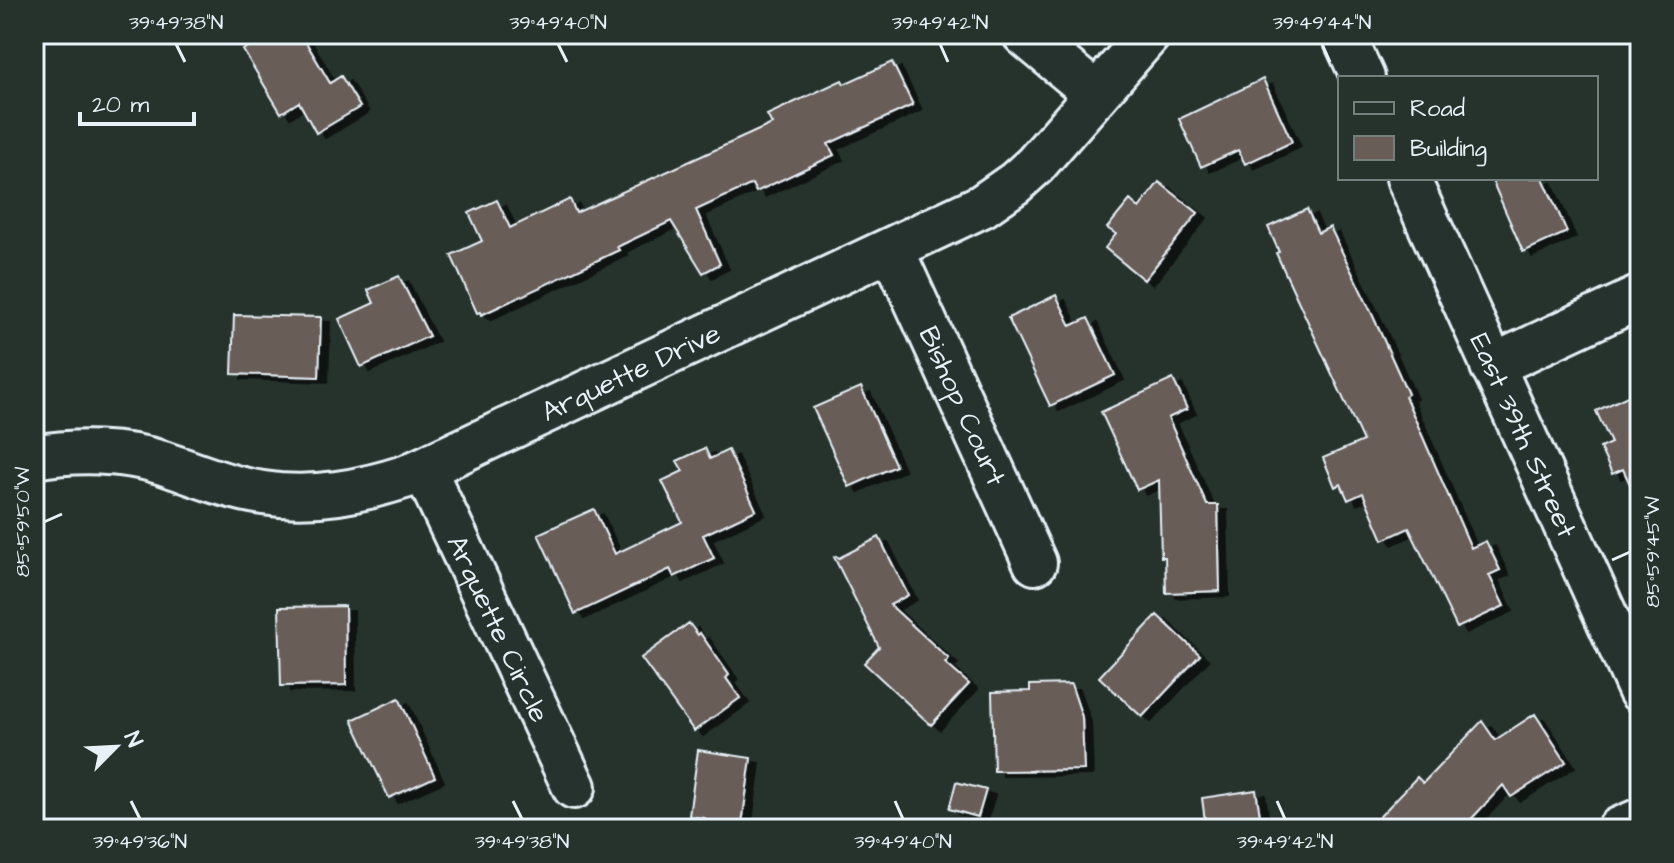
<svg xmlns="http://www.w3.org/2000/svg" width="1674" height="863" font-family="'Architects Daughter',sans-serif">
<defs>
<filter id="shadow"><feDropShadow dx="9" dy="5" stdDeviation="0" flood-color="#0009"/></filter>
</defs>
<rect width="100%" height="100%" fill="#26332d"/>
<filter id="ink" filterUnits="userSpaceOnUse"><feTurbulence type="fractalNoise" baseFrequency=".0125" numOctaves="2"/><feDisplacementMap in="SourceGraphic" scale="16" xChannelSelector="R" yChannelSelector="G"/><feConvolveMatrix kernelMatrix="1 2 1 2 8 2 1 2 1" color-interpolation-filters="sRGB"/></filter>
<g filter="url(#ink)">
<!-- building -->
<path fill="#695d58" stroke="#e8f1f8" stroke-width="2" filter="url(#shadow)" d="M 269,34 L 301,34 L 330,83 L 341,76 L 360,107 L 316,133 L 299,102 L 281,113 L 243,50 Z
M 892,62 L 913,105 L 828,144 L 834,155 L 756,192 L 752,184 L 696,210 L 720,264 L 703,273 L 671,221 L 617,247 L 619,250 L 481,315 L 480,312 L 477,313 L 451,255 L 482,241 L 469,213 L 497,200 L 510,228 L 570,199 L 576,213 L 772,124 L 767,115 L 842,80 L 844,84 Z
M 1263,79 L 1292,142 L 1245,164 L 1238,150 L 1201,167 L 1179,119 Z
M 1491,178 L 1543,178 L 1567,232 L 1523,252 Z
M 1159,182 L 1198,213 L 1144,280 L 1105,248 L 1116,234 L 1107,228 L 1130,200 L 1139,208 Z
M 1307,209 L 1318,233 L 1330,227 L 1372,314 L 1408,394 L 1405,396 L 1471,548 L 1486,541 L 1500,570 L 1489,575 L 1504,606 L 1457,628 L 1409,528 L 1383,540 L 1363,493 L 1348,500 L 1341,484 L 1335,487 L 1323,458 L 1363,441 L 1276,253 L 1279,252 L 1268,227 Z
M 399,276 L 429,336 L 361,367 L 339,319 L 374,303 L 368,290 Z
M 1056,295 L 1071,326 L 1088,318 L 1115,375 L 1050,406 L 1008,318 Z
M 234,315 L 321,317 L 319,377 L 232,374 Z
M 1173,379 L 1187,409 L 1168,418 L 1207,505 L 1218,505 L 1220,591 L 1166,593 L 1165,557 L 1161,557 L 1159,480 L 1137,490 L 1101,412 Z
M 861,387 L 896,466 L 849,487 L 813,408 Z
M 1640,390 L 1640,506 L 1623,469 L 1612,474 L 1600,448 L 1611,443 L 1596,411 Z
M 705,448 L 710,459 L 728,450 L 756,510 L 703,535 L 714,558 L 674,577 L 670,569 L 575,614 L 538,534 L 594,509 L 615,554 L 682,522 L 662,481 L 683,471 L 677,461 Z
M 879,537 L 908,595 L 890,605 L 949,659 L 945,663 L 969,684 L 931,725 L 864,663 L 879,647 L 834,557 L 836,556 L 839,558 Z
M 345,606 L 346,685 L 281,686 L 279,607 Z
M 1157,615 L 1200,655 L 1142,717 L 1099,677 Z
M 689,623 L 698,635 L 700,633 L 729,675 L 726,678 L 740,698 L 694,731 L 641,658 Z
M 1071,684 L 1082,717 L 1084,770 L 994,771 L 992,692 L 1030,691 L 1030,685 Z
M 399,698 L 435,777 L 389,798 L 352,720 Z
M 1535,714 L 1566,762 L 1511,797 L 1503,785 L 1462,829 L 1368,829 L 1417,777 L 1423,783 L 1482,721 L 1495,740 Z
M 698,750 L 751,758 L 742,824 L 737,823 L 736,829 L 704,829 L 705,818 L 689,816 Z
M 956,782 L 986,790 L 978,817 L 949,809 Z
M 1256,790 L 1262,829 L 1206,829 L 1202,798 Z"/>
<g fill="none" stroke-linecap="round" stroke-linejoin="round">
<!-- street casing -->
<g stroke="#e8f1f8" stroke-width="48">
<g id="street">
<path d="M 1024,34 L 1096,94"/>
<path d="M 1343,34 L 1363,78"/>
<path id="s1" d="M 1408,178 L 1640,691"/>
<path id="s2" d="M 892,249 L 1035,563"/>
<path d="M 1492,366 L 1640,297"/>
<path id="s3" d="M 34,457 C 74,450 123,450 163,463 C 196,474 228,488 263,493 C 313,501 361,491 408,476 L 982,206 L 1015,183 L 1035,165 L 1149,34"/>
<path id="s4" d="M 424,469 L 574,787"/>
<path d="M 1619,829 L 1640,820"/>
</g>
</g>
<!-- street -->
<use href="#street" stroke="#26332d" stroke-width="42"/>
</g>
</g>
<!-- ticks -->
<path fill="none" stroke="#e8f1f8" stroke-width="3" d="M 176,44 L 185,62M 558,44 L 567,62M 940,44 L 948,62M 1322,44 L 1330,62M 44,522 L 62,514M 1612,560 L 1630,552M 131,801 L 140,819M 513,801 L 522,819M 895,801 L 903,819M 1277,801 L 1285,819"/>
<g text-anchor="middle" stroke-width="7" stroke-linejoin="round" paint-order="stroke">
<!-- street labels -->
<g font-size="28" fill="#e8f1f8" stroke="#26332d">
<text dy="10" stroke="none"><textPath href="#s3" startOffset="628">Arquette Drive</textPath></text>
<text dy="10" stroke="none"><textPath href="#s2" startOffset="172">Bishop Court</textPath></text>
<text dy="10" stroke="none"><textPath href="#s1" startOffset="282">East 39th Street</textPath></text>
<text dy="10" stroke="none"><textPath href="#s4" startOffset="176">Arquette Circle</textPath></text>
</g>
</g>
<!-- margin -->
<rect width="1674" height="863" fill="none" stroke="#26332d" stroke-width="88"/>
<!-- legend -->
<rect x="1338" y="76" width="260" height="104" fill="#26332d" stroke="#747f7e" stroke-width="2"/>
<rect x="1354" y="102" width="40" height="12" fill="#26332d" stroke="#747f7e" stroke-width="2"/>
<text x="1410" y="116" font-size="24" fill="#e8f1f8">Road</text>
<rect x="1354" y="136" width="40" height="24" fill="#695d58" stroke="#747f7e" stroke-width="2"/>
<text x="1410" y="156" font-size="24" fill="#e8f1f8">Building</text>
<!-- north arrow -->
<g transform="translate(116 747) rotate(66)" stroke="#26332d" stroke-width="6" paint-order="stroke">
<path d="M0-6L14 30L0 20L-14 30Z" fill="#e8f1f8"/>
<text y="-12" font-size="22" font-weight="bold" text-anchor="middle" fill="#e8f1f8">N</text>
</g>
<!-- scale -->
<path d="M80 112v12h114v-12" fill="none" stroke="#e8f1f8" stroke-width="4"/>
<text x="92" y="112" font-size="24" fill="#e8f1f8" stroke="#26332d" stroke-width="6" paint-order="stroke">20 m</text>
<rect x="44" y="44" width="1586" height="775" fill="none" stroke="#e8f1f8" stroke-width="3"/>
<g font-size="20" text-anchor="middle" fill="#e8f1f8">
<text x="176" y="29">39°49'38"N</text>
<text x="558" y="29">39°49'40"N</text>
<text x="940" y="29">39°49'42"N</text>
<text x="1322" y="29">39°49'44"N</text>
<text transform="translate(22 522) rotate(-90)" y="7">85°59'50"W</text>
<text transform="translate(1652 552) rotate(-90)" y="7">85°59'45"W</text>
<text x="140" y="848">39°49'36"N</text>
<text x="522" y="848">39°49'38"N</text>
<text x="903" y="848">39°49'40"N</text>
<text x="1285" y="848">39°49'42"N</text>
</g>
</svg>
